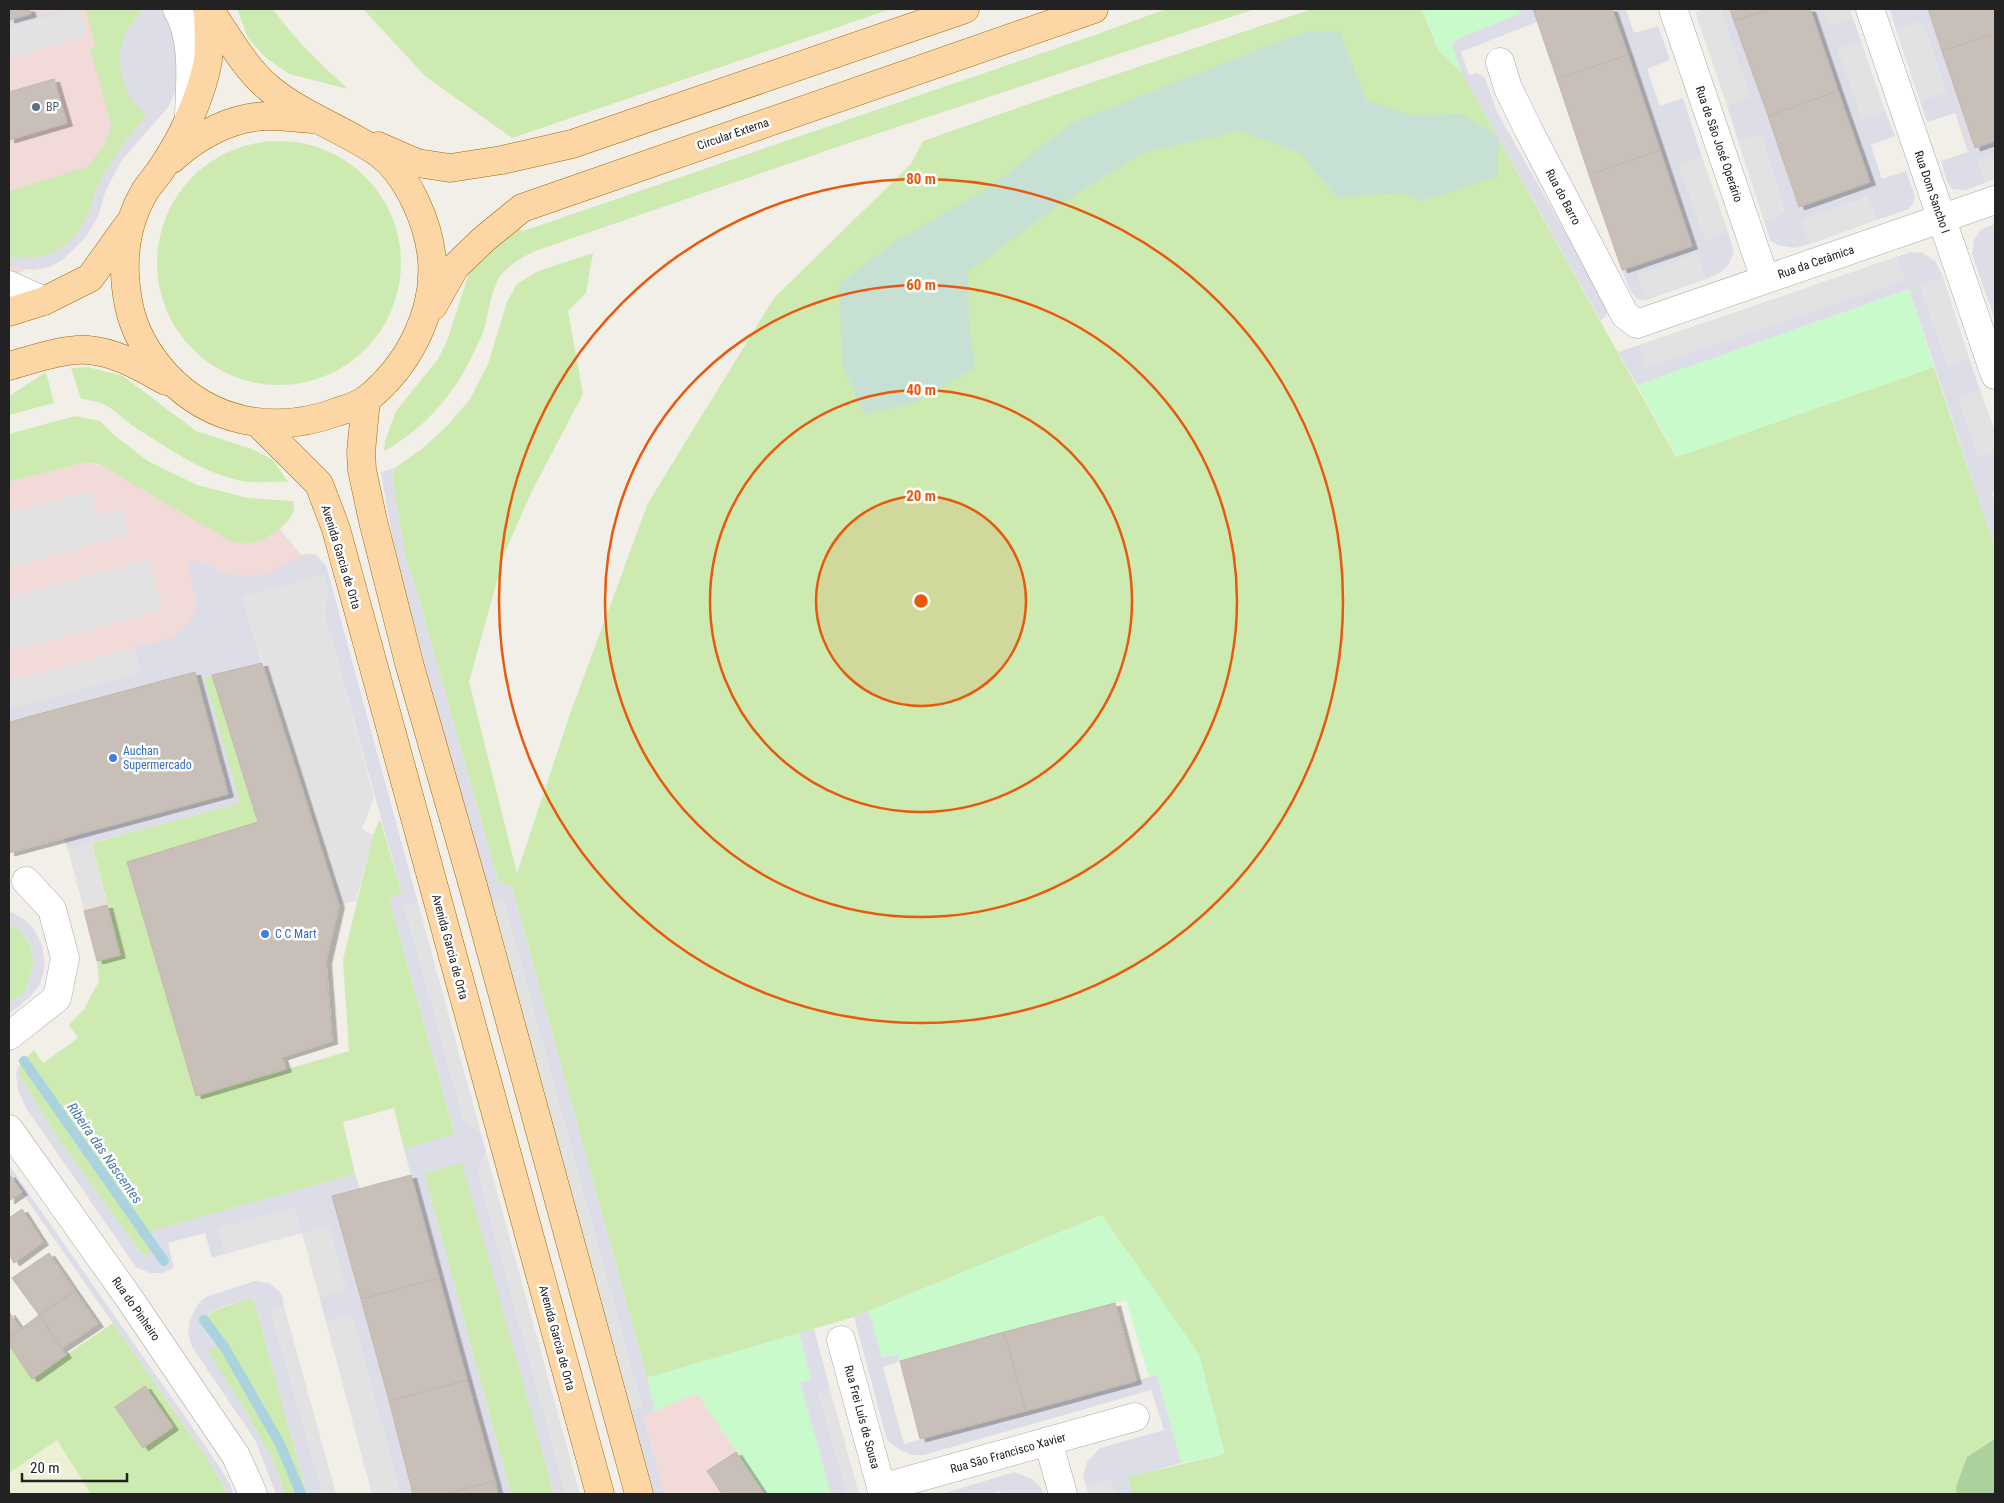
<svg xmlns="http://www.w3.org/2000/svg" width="2004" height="1503" font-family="'Roboto Condensed',sans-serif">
<defs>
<filter id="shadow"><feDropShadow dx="5.5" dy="3" stdDeviation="0" flood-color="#0004"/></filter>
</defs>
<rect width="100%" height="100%" fill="#f2efe9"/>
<!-- commercial -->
<path fill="#f2dad9" d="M 9,9 L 164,9 L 169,106 L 121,161 L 105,192 L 98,216 L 85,238 L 64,258 L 52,266 L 40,269 L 26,269 L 9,280 Z
M 88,462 L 99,465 L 269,537 L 279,528 L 301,555 L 307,554 L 316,577 L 242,596 L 262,663 L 204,677 L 240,803 L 68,849 L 64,838 L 9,853 L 9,482 Z
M 697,1393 L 764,1494 L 665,1494 L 643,1416 Z"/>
<!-- farmland -->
<path fill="#eef0d5" d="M 57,1440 L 92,1494 L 9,1494 L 9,1473 Z"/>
<!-- grass -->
<path fill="#cdebb0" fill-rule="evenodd" d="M 85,9 L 143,9 L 125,33 L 119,57 L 131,99 L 148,115 C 127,136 111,161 97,187 C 93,196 91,207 87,216 C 74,247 43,264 10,257 L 12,267 L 9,266 L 9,191 L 88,167 L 106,142 L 111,124 L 90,49 L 96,47 Z
M 237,9 L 273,9 C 294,39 321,64 348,89 L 289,74 L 265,57 L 248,38 Z
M 363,9 L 891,9 L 512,138 L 425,76 Z
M 1166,9 L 1255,9 L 843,145 L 535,251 C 522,257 511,264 501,275 C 491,289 489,310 485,326 C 482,336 477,345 473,354 C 454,395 423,430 384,451 L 385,441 L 396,411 L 438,359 L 447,341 L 473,261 L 517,228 L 523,231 L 1095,35 Z
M 1312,9 L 1422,9 L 1438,50 L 1462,73 L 1676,457 L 1934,367 L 1995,548 L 1995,1494 L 1132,1494 L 1127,1477 L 1225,1454 L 1102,1215 L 854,1317 L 647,1378 L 512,887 L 498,881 L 413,578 L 406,560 L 392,477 L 395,468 L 423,448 L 448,425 L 470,399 L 488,364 L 507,302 L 517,284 L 538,271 L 593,253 L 586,293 L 568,311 L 583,394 L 532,491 L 505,552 L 469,682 L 517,873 L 570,714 L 648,503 L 774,298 L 911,164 L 923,141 L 1063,92 Z
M157 263a122 122 0 1 1 244 0a122 122 0 1 1-244 0Z
M 88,367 L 123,376 L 196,431 L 252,449 L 273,460 L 288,482 C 273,481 256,484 242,481 C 202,473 170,449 136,428 C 112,412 114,403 81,399 L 71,368 Z
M 46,372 L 54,403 L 9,415 L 9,396 Z
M 75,416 L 100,421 L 115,436 L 148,461 L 197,485 L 248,498 L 293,501 C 294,505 295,509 293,512 C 289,525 264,542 250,543 C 242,544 235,542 227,539 L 99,464 L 88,462 L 9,482 L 9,434 Z
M 212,675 L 258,822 L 127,863 L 196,1096 L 349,1051 L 343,960 L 373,835 L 380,819 L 402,894 L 389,898 L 455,1135 L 404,1149 L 394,1108 L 343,1122 L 355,1174 L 152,1231 L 155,1249 L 145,1256 L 137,1248 L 59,1140 L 19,1075 L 20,1063 L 34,1050 L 43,1063 L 78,1038 L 69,1025 L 84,1009 L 99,981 L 97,961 L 120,954 L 92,843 L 240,803 L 204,677 Z
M 9,924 L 20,930 L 30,945 L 34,964 L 25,992 L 9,1004 Z
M 463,1162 L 554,1494 L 511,1494 L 424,1173 Z
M 250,1298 L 254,1300 L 307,1494 L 285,1494 L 273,1460 L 241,1403 L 207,1352 L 204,1320 L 213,1311 Z
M 113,1323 L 206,1457 L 228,1494 L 91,1494 L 57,1440 L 9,1473 L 9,1345 L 32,1378 ZM 145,1387 L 173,1426 L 143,1447 L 115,1407 Z"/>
<!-- forest -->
<path fill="#add19e" d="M 1995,1439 L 1995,1494 L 1957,1494 L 1956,1487 L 1967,1457 Z"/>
<!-- wetland -->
<path fill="#c6e0d4" d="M 1306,31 L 1340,31 L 1366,100 L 1410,115 L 1462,114 L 1499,138 L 1497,177 L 1421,201 L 1400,193 L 1337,198 L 1301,154 L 1240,131 L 1142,153 L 1058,206 L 968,272 L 969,321 L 975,368 L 911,404 L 864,414 L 842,364 L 839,284 L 894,242 L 987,189 L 1072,123 Z"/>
<!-- park -->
<path fill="#c8facc" d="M 1422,9 L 1518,9 L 1520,14 L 1459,38 L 1452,46 L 1462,73 L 1438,50 Z
M 1909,289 L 1934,367 L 1677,457 L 1637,385 Z
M 1102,1215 L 1199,1354 L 1225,1454 L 1181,1463 L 1157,1375 L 1149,1377 L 1126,1300 L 900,1361 L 897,1354 L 882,1358 L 869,1311 Z
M 799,1333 L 811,1379 L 800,1382 L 831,1494 L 764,1494 L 697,1393 L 655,1411 L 647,1378 Z"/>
<!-- parking -->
<path fill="#e2e2e2" d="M 73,9 L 80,9 L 87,36 L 9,58 L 9,27 Z
M 1705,9 L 1720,9 L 1750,97 L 1727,105 L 1695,12 Z
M 1824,9 L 1850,9 L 1853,18 L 1829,26 Z
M 1922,21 L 1946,92 L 1920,101 L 1896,30 Z
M 1861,41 L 1885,111 L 1862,119 L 1838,49 Z
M 1761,134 L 1785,214 L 1764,221 L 1738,141 Z
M 1995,154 L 1995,179 L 1985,183 L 1978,160 Z
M 1702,157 L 1728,232 L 1705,240 L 1679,165 Z
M 1869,197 L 1877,220 L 1810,244 L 1802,220 Z
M 1697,254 L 1706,279 L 1647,300 L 1638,275 Z
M 1896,257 L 1904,280 L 1647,368 L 1639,345 Z
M 1943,277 L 1969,358 L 1948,365 L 1920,284 Z
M 1980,390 L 1995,431 L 1995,451 L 1979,457 L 1958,398 Z
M 91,491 L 97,515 L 122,509 L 129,534 L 9,567 L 9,512 Z
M 149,559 L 163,610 L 9,651 L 9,597 Z
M 324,574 L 328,595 L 324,612 L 374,797 L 362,829 L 373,835 L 356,901 L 339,905 L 242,596 Z
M 134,648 L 141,673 L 9,709 L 9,681 Z
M 92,843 L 107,905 L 84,911 L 68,849 Z
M 503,899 L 642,1407 L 629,1410 L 490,902 Z
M 418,903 L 481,1133 L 463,1118 L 405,906 Z
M 486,1152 L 580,1494 L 566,1494 L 478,1173 Z
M 295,1208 L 329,1225 L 346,1289 L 319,1296 L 302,1233 L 225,1254 L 219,1228 Z
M 284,1306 L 336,1494 L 323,1494 L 271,1309 Z
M 352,1315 L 400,1493 L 396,1494 L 372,1494 L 326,1322 Z
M 830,1389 L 859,1494 L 847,1494 L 819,1392 Z
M 1111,1479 L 1115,1494 L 1088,1494 L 1086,1486 Z"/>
<!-- plaza -->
<path fill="#dddde8" d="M 39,9 L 41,15 L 63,9 L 73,9 L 9,27 L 9,20 L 31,14 Z
M 143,9 L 164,9 L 178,42 L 177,86 L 169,106 L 121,161 L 105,192 L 98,216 L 85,238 L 64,258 L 52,266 L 34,270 L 12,267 L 10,257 L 34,259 L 62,249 L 69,242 L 78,232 L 87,216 L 103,175 L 123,145 L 147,116 L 131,99 L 123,82 L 119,57 L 125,33 Z
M 1518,9 L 1533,9 L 1537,22 L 1461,52 L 1469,75 L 1477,73 L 1485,78 L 1497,112 L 1608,308 L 1606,315 L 1601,321 L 1462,73 L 1452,46 L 1459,38 L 1520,14 Z
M 1612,9 L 1629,9 L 1626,10 L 1634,33 L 1658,26 L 1670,60 L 1647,69 L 1660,106 L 1683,98 L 1702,157 L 1679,165 L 1705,240 L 1728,232 L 1734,252 L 1728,266 L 1718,274 L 1706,279 L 1697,254 L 1638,275 L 1647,300 L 1637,299 L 1630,290 L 1622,270 L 1692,246 Z
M 1720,9 L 1730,9 L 1799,207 L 1870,182 L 1810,9 L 1824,9 L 1830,26 L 1853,18 L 1861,41 L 1838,49 L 1862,119 L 1885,111 L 1895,136 L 1871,145 L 1882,179 L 1906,171 L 1915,196 L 1913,204 L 1908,209 L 1877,220 L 1868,197 L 1802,220 L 1810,244 L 1795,248 L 1777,245 L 1770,240 L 1764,221 L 1785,213 L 1761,134 L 1738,141 L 1727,105 L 1750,97 Z
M 1890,9 L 1928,9 L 1975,148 L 1995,141 L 1995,154 L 1978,160 L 1985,183 L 1965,190 L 1952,189 L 1947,182 L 1941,161 L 1968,152 L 1955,113 L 1927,122 L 1920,101 L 1946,92 L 1922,21 L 1896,30 Z
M 1995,224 L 1995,320 L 1972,254 L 1974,240 L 1981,229 Z
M 1911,252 L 1923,253 L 1936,262 L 1938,267 L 1943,277 L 1920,285 L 1948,365 L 1969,358 L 1980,390 L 1958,398 L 1979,457 L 1995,451 L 1995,492 L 1992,493 L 1995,501 L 1995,548 L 1909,289 L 1637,385 L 1618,352 L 1639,345 L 1647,367 L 1904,280 L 1896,257 Z
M 395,468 L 392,477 L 406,560 L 413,578 L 498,881 L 512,887 L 647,1378 L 655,1411 L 643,1416 L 665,1494 L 652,1494 L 629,1410 L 642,1407 L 503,899 L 490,902 L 396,559 L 381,472 Z
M 307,554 L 315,554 L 326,565 L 418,903 L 405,907 L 463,1118 L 481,1133 L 486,1152 L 478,1173 L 566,1494 L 554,1494 L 462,1163 L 424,1173 L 511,1494 L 498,1494 L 409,1168 L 404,1149 L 455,1134 L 389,898 L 402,894 L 324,612 L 328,595 L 324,575 L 242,596 L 262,663 L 204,677 L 240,803 L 68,849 L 66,843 L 64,838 L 228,794 L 195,673 L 9,722 L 9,709 L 141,673 L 134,648 L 172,638 L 184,628 L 192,617 L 197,605 L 188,568 L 191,561 L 199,561 L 226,574 L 249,576 L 267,574 Z
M 9,911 L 23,918 L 34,929 L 42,945 L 45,967 L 40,984 L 30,997 L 9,1014 L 9,1004 L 25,992 L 34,964 L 30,944 L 20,930 L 9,924 Z
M 20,1063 L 19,1075 L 59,1140 L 137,1248 L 145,1256 L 155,1249 L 151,1231 L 355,1174 L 360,1189 L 361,1299 L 413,1494 L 396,1494 L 400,1493 L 352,1315 L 326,1322 L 319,1296 L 346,1289 L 329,1226 L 302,1233 L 295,1208 L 219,1228 L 225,1254 L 212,1258 L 205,1233 L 168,1243 L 174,1268 L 162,1273 L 150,1273 L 136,1267 L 26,1108 L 18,1090 L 16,1073 Z
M 9,1165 L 207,1448 L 230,1484 L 233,1494 L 228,1494 L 206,1457 L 9,1174 Z
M 255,1281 L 268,1283 L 278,1290 L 282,1295 L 284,1306 L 271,1310 L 323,1494 L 307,1494 L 254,1300 L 250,1298 L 213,1310 L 204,1319 L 219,1344 L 208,1352 L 241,1403 L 273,1460 L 285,1494 L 276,1494 L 255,1440 L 192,1347 L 188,1333 L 190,1319 L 199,1303 L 206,1297 Z
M 869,1311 L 882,1358 L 898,1354 L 900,1361 L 883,1367 L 904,1444 L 1157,1375 L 1181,1463 L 1128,1477 L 1132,1494 L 1115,1494 L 1111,1479 L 1086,1486 L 1083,1477 L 1087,1462 L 1100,1448 L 1164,1430 L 1151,1390 L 924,1455 L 911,1455 L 900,1450 L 887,1440 L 854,1317 Z
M 814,1329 L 830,1389 L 819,1393 L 847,1494 L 831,1494 L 800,1382 L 811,1379 L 799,1333 Z
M 1014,1472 L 1032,1479 L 1041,1488 L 1043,1494 L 1001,1494 L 1000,1491 L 988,1494 L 942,1494 Z"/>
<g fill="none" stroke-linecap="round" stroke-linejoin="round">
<!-- stream -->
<path stroke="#aad3df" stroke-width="10" d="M 24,1061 L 164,1261
M 204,1320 L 225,1348 L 280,1444 L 301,1494"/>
</g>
<!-- building -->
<path fill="#c7bfb8" stroke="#c4b6ab" filter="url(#shadow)" d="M 9,9 L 29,9 L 31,14 L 9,20 Z
M 1533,9 L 1612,9 L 1628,55 L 1557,79 Z
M 1730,9 L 1769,9 L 1734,21 Z
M 1769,9 L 1810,9 L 1838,91 L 1768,116 L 1734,21 Z
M 1928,9 L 1995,9 L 1995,33 L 1942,51 Z
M 1995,33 L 1995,141 L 1975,148 L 1942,51 Z
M 1628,55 L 1660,150 L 1589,175 L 1557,79 Z
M 54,79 L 67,123 L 9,140 L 9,92 Z
M 1838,91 L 1870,182 L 1799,207 L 1768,116 Z
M 1660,150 L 1692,246 L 1622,270 L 1589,175 Z
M 262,663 L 339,905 L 326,961 L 332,1041 L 282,1057 L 286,1069 L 196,1096 L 127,862 L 258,822 L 212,675 Z
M 195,672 L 228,794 L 9,853 L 9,722 Z
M 107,905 L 120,955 L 97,961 L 84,911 Z
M 9,1174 L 22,1192 L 9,1201 Z
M 411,1175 L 439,1278 L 361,1299 L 332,1196 Z
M 22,1209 L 43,1242 L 14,1263 L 9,1254 L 9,1218 Z
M 49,1253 L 75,1291 L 39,1315 L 12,1278 Z
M 439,1278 L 467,1380 L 389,1401 L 361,1299 Z
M 75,1291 L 98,1324 L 62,1348 L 39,1315 Z
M 1115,1303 L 1136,1381 L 1026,1411 L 1004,1332 Z
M 9,1312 L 21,1329 L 9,1338 Z
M 39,1315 L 66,1355 L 32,1379 L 9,1345 L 9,1338 Z
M 1004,1332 L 1026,1411 L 920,1439 L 900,1361 Z
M 467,1380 L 495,1481 L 446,1494 L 413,1494 L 389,1401 Z
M 145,1386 L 173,1427 L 143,1448 L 115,1407 Z
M 736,1452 L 764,1494 L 722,1494 L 707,1471 Z
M 495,1481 L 498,1494 L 446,1494 Z"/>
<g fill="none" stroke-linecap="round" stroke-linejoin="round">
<!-- minor casing -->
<g stroke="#a9a9a9" stroke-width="29">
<path id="minor" d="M 177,9 C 195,40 190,81 189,115
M 1673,9 L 1765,279
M 1870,9 L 1995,375
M 1500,62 L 1508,88 L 1528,129 L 1625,315 L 1637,324 L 1995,200
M 9,285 L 44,301
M 9,1036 L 57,998 L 65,958 L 52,909 L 26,881
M 9,1129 L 129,1298 L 236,1456 L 253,1494
M 841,1340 L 883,1494
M 1048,1441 L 1063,1494
M 881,1488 L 1135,1417"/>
</g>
<!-- major casing -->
<g stroke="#a06b00" stroke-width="29">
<path id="major" d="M 208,9 C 208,25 210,43 208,60 C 205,79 197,101 189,119 C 182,136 172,153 162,168 C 157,176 150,183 145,191 C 124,226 121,267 129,306 C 134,331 149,356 166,375 C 211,423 275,435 337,412 C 347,409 359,405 367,399 C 408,366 436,313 432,260 C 429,224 408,174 377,152 C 343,129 303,116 270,89 C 245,69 227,35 209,9
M 378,146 L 417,163 L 450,168 L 502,160 L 572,144 L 965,9
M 172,159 C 198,135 233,116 270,116 C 284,116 298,118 312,119
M 433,306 L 455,267 L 484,239 L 522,208 L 1094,9
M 9,312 L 44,301 L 90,278 L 128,225
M 9,366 C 31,360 65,348 88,350 C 116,352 142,368 166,381
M 366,400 L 361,452 L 362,470 L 373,521 L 409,663 L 472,882 L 639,1494
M 258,423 L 319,484 L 336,529 L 600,1494"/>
</g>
<!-- minor -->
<use href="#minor" stroke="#fff" stroke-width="28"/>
<!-- major -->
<use href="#major" stroke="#fcd6a4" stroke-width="28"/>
</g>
<!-- distance rings -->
<circle cx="921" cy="601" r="105" fill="#e8590c" fill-opacity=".12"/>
<g fill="none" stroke="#e8590c" stroke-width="2.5">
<circle cx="921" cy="601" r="105"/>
<circle cx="921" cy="601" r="211"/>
<circle cx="921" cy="601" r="316"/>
<circle cx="921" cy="601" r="422"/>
</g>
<!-- markers -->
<circle fill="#5c6f8a" stroke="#fff" stroke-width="2" cx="36" cy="107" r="5"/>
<g fill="#3f7fe0" stroke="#fff" stroke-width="2">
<circle cx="113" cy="758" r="5"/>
<circle cx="265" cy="934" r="5"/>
</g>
<g text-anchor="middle" stroke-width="5" stroke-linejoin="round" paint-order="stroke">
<!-- service labels -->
<g font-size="12" fill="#4e5e75" stroke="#fff" text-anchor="start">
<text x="46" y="111">BP</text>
</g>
<!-- street labels -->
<g font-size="12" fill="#222" stroke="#fff">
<text transform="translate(733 134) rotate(-19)" y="4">Circular Externa</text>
<text transform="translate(1719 144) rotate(71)" y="4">Rua de São José Operário</text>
<text transform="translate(1932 192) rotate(71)" y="4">Rua Dom Sancho I</text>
<text transform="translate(1563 197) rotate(62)" y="4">Rua do Barro</text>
<text transform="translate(1816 262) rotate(-19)" y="4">Rua da Cerâmica</text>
<text transform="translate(341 557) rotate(73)" y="4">Avenida Garcia de Orta</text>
<text transform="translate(450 947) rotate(75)" y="4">Avenida Garcia de Orta</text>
<text transform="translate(136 1309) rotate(55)" y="4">Rua do Pinheiro</text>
<text transform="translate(557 1338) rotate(75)" y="4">Avenida Garcia de Orta</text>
<text transform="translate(862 1417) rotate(75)" y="4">Rua Frei Luís de Sousa</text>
<text transform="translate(1008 1453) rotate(-16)" y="4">Rua São Francisco Xavier</text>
</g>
<!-- shop labels -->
<g font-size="12" fill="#366cbe" stroke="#fff" text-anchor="start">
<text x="123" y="755">Auchan<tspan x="123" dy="14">Supermercado</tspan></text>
<text x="275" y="938">C C Mart</text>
</g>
<!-- water labels -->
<g font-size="14" font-style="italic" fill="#4a7aab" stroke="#fff">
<text transform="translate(105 1153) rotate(55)" y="5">Ribeira das Nascentes</text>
</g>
</g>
<circle cx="921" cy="601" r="8" fill="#e8590c" stroke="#fff" stroke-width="2.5"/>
<g font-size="15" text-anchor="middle" font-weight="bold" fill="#e8590c" stroke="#fff" stroke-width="5" stroke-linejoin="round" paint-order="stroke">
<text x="921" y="184">80 m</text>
<text x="921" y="290">60 m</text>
<text x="921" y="395">40 m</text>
<text x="921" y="501">20 m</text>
</g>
<!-- border -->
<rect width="2004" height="1503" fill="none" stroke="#222222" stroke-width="20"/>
<!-- scale -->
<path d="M22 1473v8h105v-8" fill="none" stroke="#222222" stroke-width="2.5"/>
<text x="30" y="1473" font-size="15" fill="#222222" stroke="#ffffff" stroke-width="4" paint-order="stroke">20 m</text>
</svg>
